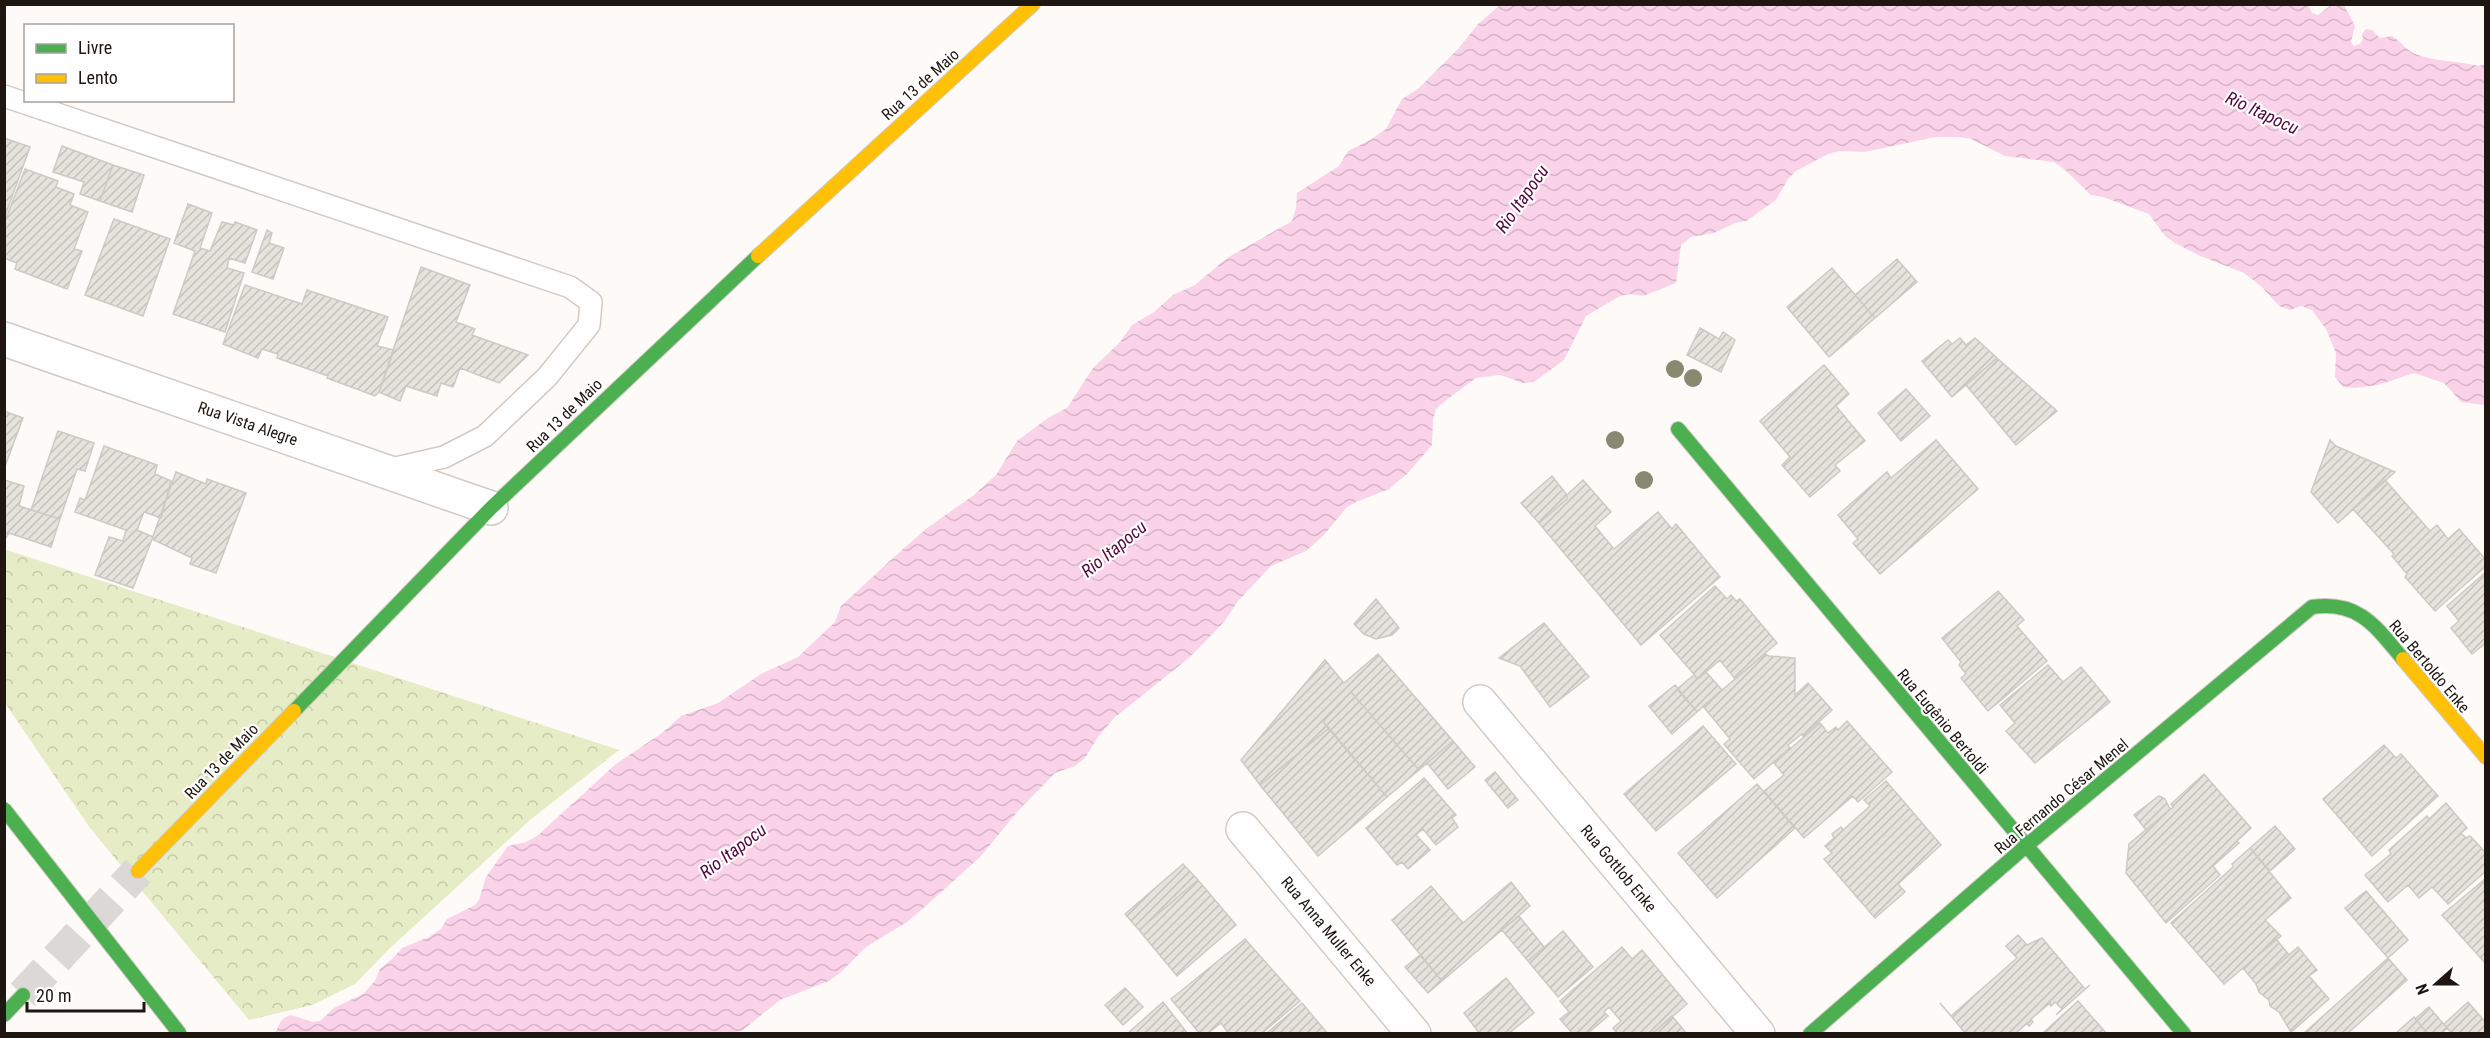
<svg xmlns="http://www.w3.org/2000/svg" width="2490" height="1038" font-family="'Roboto Condensed',sans-serif">
<defs>
<pattern id="forest-crowns" width="20" height="18" patternUnits="userSpaceOnUse" patternTransform="scale(1.5)"><rect width="20" height="18" fill="#e6ecc5"/><path d="M2 6a3 3 0 1 1 6 0M12 15a3 3 0 1 1 6 0" fill="none" stroke="#c5caa8"/></pattern>
<pattern id="water-waves" width="16" height="10" patternUnits="userSpaceOnUse" patternTransform="scale(1.5)"><rect width="16" height="10" fill="#fbd3e9"/><path d="M0 5q4-4 8 0t8 0" fill="none" stroke="#d7b4c7"/></pattern>
<pattern id="building-hatch" width="6" height="6" patternUnits="userSpaceOnUse" patternTransform="scale(1.5)"><rect width="6" height="6" fill="#e6e2dc"/><path d="M-1 1l2-2M0 6l6-6M5 7l2-2" fill="none" stroke="#c5c1bc"/></pattern>
</defs>
<rect width="100%" height="100%" fill="#fdfaf8"/>
<!-- forest -->
<path fill="url(#forest-crowns)" d="M 4,549 L 619,750 L 530,820 L 389,949 L 355,984 L 312,1005 L 249,1020 L 90,828 L 5,703 Z"/>
<!-- water -->
<path fill="url(#water-waves)" d="M 2308,5 L 2312,13 L 2318,15 L 2331,5 L 2344,5 L 2355,26 L 2351,42 L 2354,46 L 2360,44 L 2363,39 L 2362,34 L 2366,29 L 2372,30 L 2380,38 L 2392,36 C 2402,42 2407,52 2418,55 C 2438,62 2460,61 2479,66 L 2485,64 L 2485,405 L 2461,402 L 2444,383 L 2414,373 L 2378,385 L 2355,388 L 2343,387 L 2335,377 L 2336,353 L 2326,329 L 2312,310 L 2301,306 L 2290,310 L 2279,306 L 2262,287 L 2244,273 L 2198,255 L 2175,243 L 2165,236 L 2149,214 L 2103,197 L 2091,195 L 2064,169 L 2054,162 L 2005,156 L 1971,139 L 1959,137 L 1935,137 L 1865,152 L 1840,151 L 1828,154 L 1796,171 L 1788,179 L 1776,200 L 1746,221 L 1735,223 L 1714,233 L 1691,237 L 1681,245 L 1676,283 L 1643,296 L 1631,294 L 1620,296 L 1586,316 L 1564,360 L 1534,382 L 1523,383 L 1500,375 L 1476,378 L 1445,401 L 1436,409 L 1433,420 L 1432,445 L 1408,473 L 1389,489 L 1356,502 L 1346,508 L 1324,535 L 1306,551 L 1271,566 L 1238,601 L 1224,622 L 1190,657 L 1114,718 L 1098,737 L 1085,758 L 1075,766 L 1055,773 L 1018,811 L 980,857 L 927,905 L 907,922 L 866,947 L 840,973 L 829,981 L 780,1000 L 743,1030 L 728,1034 L 275,1033 L 281,1021 L 286,1017 L 291,1015 L 313,1022 L 320,1021 L 334,1008 L 363,994 L 375,981 L 380,969 L 394,957 L 402,948 L 429,937 L 441,929 L 447,919 L 475,905 L 479,900 L 486,877 L 508,846 L 526,842 L 537,836 L 616,764 L 662,733 L 681,716 L 718,703 L 761,674 L 798,657 L 835,622 L 841,606 L 893,558 L 927,528 L 974,495 L 996,475 L 1017,441 L 1048,418 L 1067,408 L 1093,368 L 1120,342 L 1132,325 L 1154,312 L 1173,295 L 1195,285 L 1227,258 L 1292,221 L 1296,208 L 1297,193 L 1339,166 L 1348,151 L 1370,140 L 1386,129 L 1402,99 L 1419,88 L 1458,49 L 1478,24 L 1500,5 Z"/>
<!-- building -->
<path fill="url(#building-hatch)" stroke="#cdc9c4" stroke-width="1.5" d="M 4,138 L 30,147 L 4,219 Z
M 62,146 L 113,165 L 100,201 L 80,194 L 84,182 L 53,172 Z
M 113,165 L 144,175 L 132,212 L 100,201 Z
M 25,169 L 58,181 L 56,187 L 74,194 L 70,205 L 88,212 L 74,249 L 82,251 L 67,289 L 15,269 L 17,263 L 4,258 L 4,224 Z
M 188,204 L 212,213 L 200,248 L 210,251 L 222,222 L 234,225 L 235,222 L 257,230 L 245,263 L 229,258 L 227,268 L 244,273 L 225,332 L 173,314 L 195,251 L 174,243 Z
M 114,219 L 170,239 L 143,316 L 85,295 Z
M 267,230 L 272,233 L 269,243 L 284,248 L 273,279 L 252,272 Z
M 1897,259 L 1917,282 L 1875,318 L 1855,295 Z
M 421,267 L 470,285 L 456,322 L 475,329 L 472,335 L 528,355 L 499,383 L 460,368 L 453,387 L 441,383 L 437,396 L 406,386 L 400,401 L 379,392 Z
M 1832,268 L 1875,318 L 1829,357 L 1787,307 Z
M 245,285 L 302,304 L 307,290 L 388,317 L 377,346 L 394,350 L 379,392 L 375,396 L 327,378 L 328,376 L 277,358 L 278,354 L 262,349 L 258,358 L 223,344 Z
M 1700,328 L 1719,339 L 1723,332 L 1735,340 L 1721,372 L 1687,355 Z
M 1960,338 L 1966,345 L 1975,338 L 1997,358 L 1952,397 L 1922,361 L 1948,340 L 1952,344 Z
M 1997,358 L 2057,411 L 2016,445 L 1966,385 Z
M 1824,365 L 1849,394 L 1836,406 L 1865,441 L 1835,465 L 1840,471 L 1810,497 L 1782,465 L 1790,457 L 1760,421 Z
M 1906,389 L 1930,416 L 1901,441 L 1878,413 Z
M 4,411 L 23,418 L 4,469 Z
M 58,431 L 94,443 L 85,471 L 77,469 L 60,519 L 31,510 Z
M 1936,440 L 1978,489 L 1880,574 L 1853,543 L 1858,539 L 1838,515 L 1887,472 L 1891,478 Z
M 2330,440 L 2336,446 L 2395,472 L 2338,523 L 2311,492 Z
M 104,446 L 157,465 L 155,474 L 171,481 L 161,518 L 144,512 L 137,530 L 153,537 L 133,588 L 95,575 L 109,537 L 123,541 L 126,530 L 75,512 L 80,498 L 85,500 Z
M 176,472 L 206,484 L 207,479 L 246,493 L 216,573 L 190,564 L 192,558 L 152,539 Z
M 1552,476 L 1567,495 L 1567,499 L 1539,523 L 1521,503 Z
M 4,480 L 24,486 L 19,506 L 60,519 L 51,547 L 9,533 L 4,541 Z
M 1583,480 L 1611,512 L 1595,526 L 1614,549 L 1658,512 L 1672,529 L 1676,524 L 1720,577 L 1641,645 L 1539,523 L 1567,499 L 1567,495 Z
M 2385,480 L 2430,531 L 2437,525 L 2448,539 L 2459,529 L 2486,560 L 2486,566 L 2435,611 L 2405,577 L 2407,574 L 2392,556 L 2394,554 L 2353,509 Z
M 2486,572 L 2486,643 L 2472,654 L 2451,628 L 2459,621 L 2447,606 Z
M 1715,586 L 1727,599 L 1731,595 L 1736,601 L 1740,599 L 1777,643 L 1735,679 L 1720,660 L 1698,679 L 1660,635 Z
M 1998,591 L 2024,620 L 2017,626 L 2047,661 L 1988,711 L 1961,678 L 1966,674 L 1959,665 L 1961,662 L 1942,638 Z
M 1376,599 L 1399,628 L 1392,635 L 1376,639 L 1364,634 L 1354,624 Z
M 1544,623 L 1589,677 L 1550,707 L 1520,666 L 1499,658 Z
M 1378,654 L 1453,741 L 1419,770 L 1351,692 L 1323,722 L 1329,728 L 1260,785 L 1241,760 L 1325,660 L 1344,683 Z
M 1765,654 L 1769,656 L 1795,658 L 1795,695 L 1808,683 L 1832,710 L 1803,736 L 1802,734 L 1788,745 L 1790,748 L 1754,779 L 1724,744 L 1730,739 L 1703,706 Z
M 2048,665 L 2063,682 L 2081,667 L 2110,702 L 2035,763 L 2006,731 L 2015,723 L 2000,705 Z
M 1706,672 L 1722,690 L 1697,712 L 1677,689 L 1694,675 L 1698,679 Z
M 1675,685 L 1697,712 L 1672,734 L 1649,706 Z
M 1351,692 L 1419,770 L 1387,797 L 1323,722 Z
M 1847,721 L 1892,772 L 1858,802 L 1853,796 L 1804,838 L 1764,791 L 1784,775 L 1774,763 L 1820,723 L 1828,733 L 1836,727 L 1838,730 Z
M 1703,726 L 1736,764 L 1656,831 L 1624,794 Z
M 1329,728 L 1387,797 L 1318,856 L 1260,785 Z
M 1453,741 L 1475,767 L 1448,789 L 1427,763 Z
M 2384,745 L 2396,758 L 2401,754 L 2438,796 L 2372,856 L 2323,799 Z
M 1495,772 L 1518,800 L 1508,808 L 1485,780 Z
M 2204,774 L 2251,828 L 2237,841 L 2239,843 L 2213,866 L 2220,875 L 2166,923 L 2126,873 L 2129,844 L 2173,807 L 2171,804 Z
M 1424,778 L 1456,815 L 1452,818 L 1458,827 L 1436,845 L 1423,829 L 1416,835 L 1430,850 L 1408,869 L 1402,862 L 1397,865 L 1366,828 Z
M 1886,781 L 1941,845 L 1898,884 L 1905,892 L 1875,918 L 1824,859 L 1832,853 L 1825,846 L 1834,838 L 1832,834 L 1841,827 L 1843,830 L 1870,806 L 1864,800 Z
M 1757,784 L 1795,828 L 1717,898 L 1678,853 Z
M 2159,796 L 2165,799 L 2170,809 L 2146,830 L 2134,815 Z
M 2446,803 L 2467,828 L 2461,833 L 2466,838 L 2470,836 L 2486,853 L 2486,871 L 2448,904 L 2432,887 L 2419,898 L 2408,885 L 2388,902 L 2365,875 L 2391,854 L 2389,850 L 2427,816 L 2429,819 Z
M 2275,826 L 2295,849 L 2270,871 L 2250,848 Z
M 2250,848 L 2291,898 L 2265,920 L 2281,936 L 2224,984 L 2171,923 L 2233,867 L 2232,864 Z
M 1183,864 L 1198,880 L 1139,930 L 1125,914 Z
M 2486,878 L 2486,964 L 2442,915 Z
M 1198,880 L 1236,925 L 1177,976 L 1139,930 Z
M 1511,882 L 1530,906 L 1442,981 L 1392,920 L 1431,886 L 1463,923 Z
M 2366,891 L 2408,940 L 2388,958 L 2345,908 Z
M 1519,916 L 1544,947 L 1528,961 L 1502,930 Z
M 1563,931 L 1593,967 L 1558,997 L 1528,961 Z
M 2018,935 L 2027,945 L 2042,938 L 2085,989 L 2090,985 L 2056,1015 L 2062,1009 L 2055,1002 L 2051,1006 L 2050,1003 L 2031,1019 L 2033,1022 L 2029,1026 L 2027,1023 L 2015,1034 L 1966,1034 L 1940,1003 L 1951,1016 L 2017,958 L 2006,946 Z
M 1245,939 L 1300,1001 L 1261,1034 L 1229,1034 L 1221,1023 L 1207,1034 L 1200,1034 L 1171,999 Z
M 2276,939 L 2289,955 L 2256,984 L 2243,968 Z
M 1622,947 L 1632,959 L 1642,950 L 1687,1004 L 1652,1034 L 1618,1034 L 1613,1028 L 1621,1021 L 1609,1007 L 1604,1012 L 1608,1016 L 1587,1034 L 1573,1034 L 1560,1019 L 1569,1012 L 1560,1001 Z
M 2298,947 L 2317,970 L 2309,976 L 2329,999 L 2291,1032 L 2279,1012 L 2270,1006 L 2269,1000 L 2259,992 L 2256,984 Z
M 1420,955 L 1442,981 L 1428,993 L 1405,967 Z
M 2388,958 L 2407,980 L 2347,1034 L 2303,1034 Z
M 1506,978 L 1534,1013 L 1508,1034 L 1480,1034 L 1464,1013 Z
M 1125,988 L 1143,1007 L 1123,1025 L 1105,1005 Z
M 2078,1001 L 2107,1034 L 2042,1034 Z
M 1163,1002 L 1188,1034 L 1127,1034 Z
M 2468,1002 L 2486,1023 L 2486,1034 L 2452,1034 L 2444,1024 Z
M 1302,1003 L 1328,1034 L 1266,1034 Z
M 2429,1007 L 2447,1028 L 2441,1034 L 2428,1034 L 2415,1019 Z
M 1672,1016 L 1687,1034 L 1652,1034 Z
M 2414,1017 L 2428,1034 L 2395,1034 Z"/>
<g fill="none" stroke-linecap="round" stroke-linejoin="round">
<!-- secondary-tunnel -->
<path stroke="#dcd8d5" stroke-width="33" stroke-dasharray="33 16" stroke-linecap="butt" d="M 23,995 L 138,871"/>
<!-- lane casing -->
<g stroke="#d0cbc7" stroke-width="24">
<path id="lane" d="M 4,96 L 570,287 L 591,302 L 589,325 L 547,377 L 485,436 L 444,457 L 387,470"/>
</g>
<!-- street casing -->
<g stroke="#d0cbc7" stroke-width="36">
<path id="street" d="M 4,339 L 491,508
M 1480,702 L 1758,1034
M 1243,829 L 1414,1034"/>
</g>
<!-- fast casing -->
<g stroke="#d0cbc7" stroke-width="16">
<path id="fast" d="M 1678,429 L 2184,1034
M 294,711 L 491,508 L 758,256
M 4,1015 L 23,995
M 1810,1034 L 2026,846 L 2312,607 C 2359,600 2376,627 2403,659"/>
</g>
<!-- slow casing -->
<g stroke="#d0cbc7" stroke-width="16">
<path id="slow" d="M 758,256 L 1033,4
M 2403,659 L 2486,757
M 138,871 L 294,711"/>
</g>
<!-- lane -->
<use href="#lane" stroke="#fffefe" stroke-width="21"/>
<!-- street -->
<use href="#street" stroke="#fffefe" stroke-width="33"/>
<!-- fast -->
<use href="#fast" stroke="#4caf50" stroke-width="14"/>
<!-- slow -->
<use href="#slow" stroke="#ffc107" stroke-width="14"/>
<!-- fast-bridge casing -->
<g stroke="#d0cbc7" stroke-width="16" stroke-linecap="butt">
<path id="fast-bridge" d="M 4,809 L 180,1034"/>
</g>
<!-- fast-bridge -->
<use href="#fast-bridge" stroke="#4caf50" stroke-width="14"/>
</g>
<!-- trees -->
<g fill="#878971">
<circle cx="1675" cy="369" r="9"/>
<circle cx="1693" cy="378" r="9"/>
<circle cx="1615" cy="440" r="9"/>
<circle cx="1644" cy="480" r="9"/>
</g>
<g text-anchor="middle" stroke-width="4.5" stroke-linejoin="round" paint-order="stroke">
<!-- street labels -->
<g font-size="16" fill="#1f1611" stroke="#fff">
<text transform="translate(920 84) rotate(-42)" y="6">Rua 13 de Maio</text>
<text transform="translate(564 415) rotate(-44)" y="6">Rua 13 de Maio</text>
<text transform="translate(248 423) rotate(19)" y="6">Rua Vista Alegre</text>
<text transform="translate(2430 666) rotate(50)" y="6">Rua Bertoldo Enke</text>
<text transform="translate(1943 721) rotate(50)" y="6">Rua Eugênio Bertoldi</text>
<text transform="translate(221 761) rotate(-46)" y="6">Rua 13 de Maio</text>
<text transform="translate(2061 796) rotate(-40)" y="6">Rua Fernando César Menel</text>
<text transform="translate(1619 868) rotate(50)" y="6">Rua Gottlob Enke</text>
<text transform="translate(1329 931) rotate(50)" y="6">Rua Anna Muller Enke</text>
</g>
<!-- water labels -->
<g font-size="18" font-style="italic" fill="#55053e" stroke="#fff">
<text transform="translate(2262 113) rotate(25)" y="6">Rio Itapocu</text>
<text transform="translate(1522 199) rotate(-55)" y="6">Rio Itapocu</text>
<text transform="translate(1114 549) rotate(-39)" y="6">Rio Itapocu</text>
<text transform="translate(733 851) rotate(-37)" y="6">Rio Itapocu</text>
</g>
</g>
<!-- border -->
<rect width="2490" height="1038" fill="none" stroke="#1f1611" stroke-width="12"/>
<!-- legend -->
<rect x="24" y="24" width="210" height="78" fill="#ffffff" stroke="#a5a2a0" stroke-width="1.5"/>
<rect x="36" y="44" width="30" height="9" fill="#4caf50" stroke="#a5a2a0" stroke-width="1.5"/>
<text x="78" y="54" font-size="18" fill="#1f1611">Livre</text>
<rect x="36" y="74" width="30" height="9" fill="#ffc107" stroke="#a5a2a0" stroke-width="1.5"/>
<text x="78" y="84" font-size="18" fill="#1f1611">Lento</text>
<!-- north arrow -->
<g transform="translate(2436 984) rotate(249)" stroke="#ffffff" stroke-width="4.5" paint-order="stroke">
<path d="M0-4.5L10 22L0 15L-10 22Z" fill="#1f1611"/>
<text y="-9" font-size="16" font-weight="bold" text-anchor="middle" fill="#1f1611">N</text>
</g>
<!-- scale -->
<path d="M27 1002v9h117v-9" fill="none" stroke="#1f1611" stroke-width="3"/>
<text x="36" y="1002" font-size="18" fill="#1f1611" stroke="#ffffff" stroke-width="4.5" paint-order="stroke">20 m</text>
</svg>
